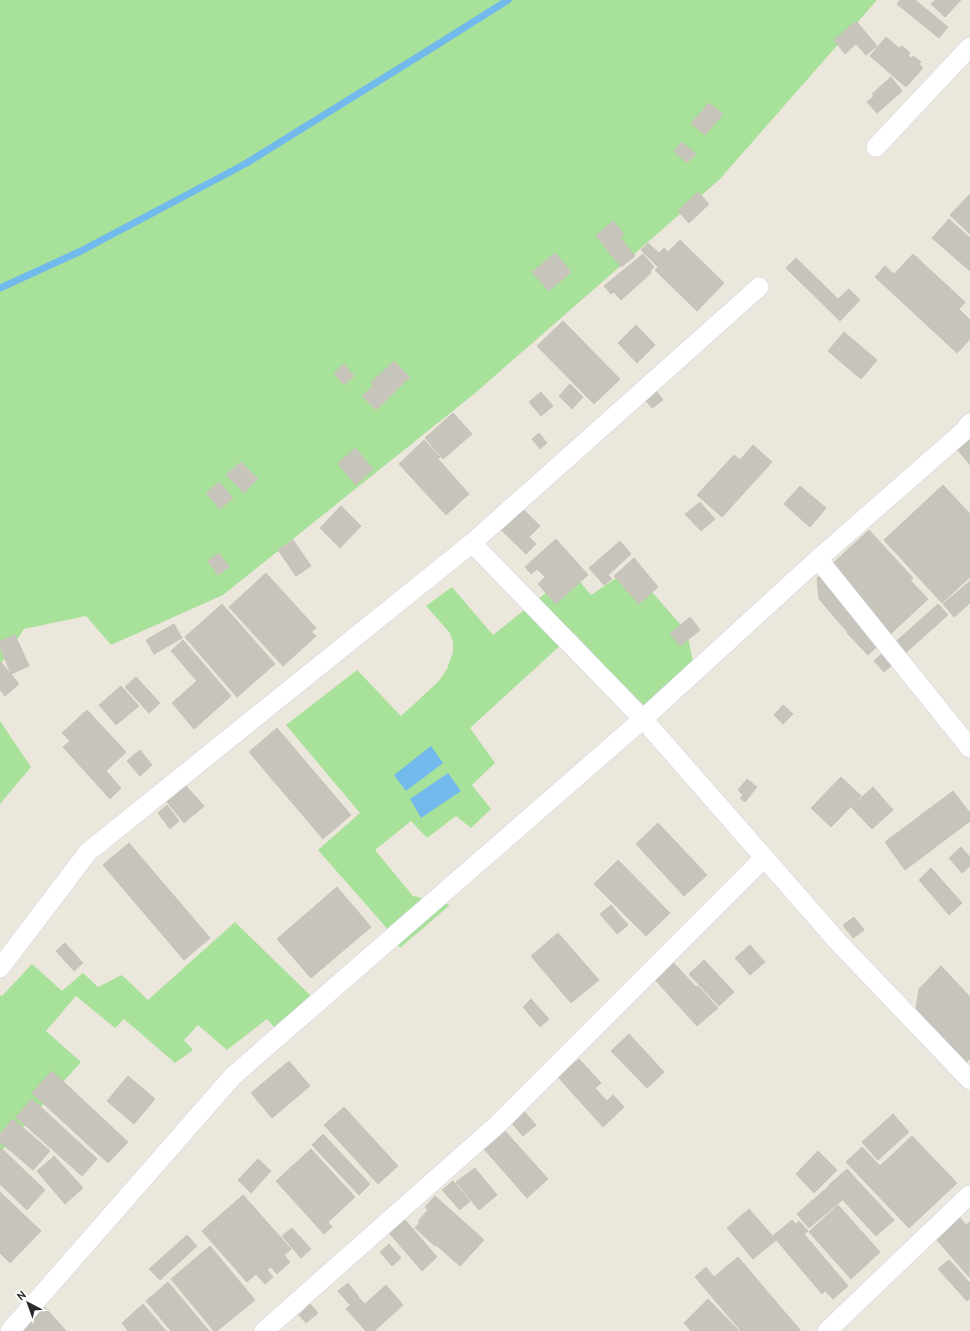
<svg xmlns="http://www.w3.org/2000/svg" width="970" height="1331" font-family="Overpass,sans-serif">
<rect width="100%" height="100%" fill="#ece7dc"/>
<!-- green -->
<path fill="#a8e19a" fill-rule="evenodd" d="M 0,0 L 877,0 L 720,179 L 474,394 L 223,595 L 111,645 L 86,616 L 24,629 L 0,665 Z
M 631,568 L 687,632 L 693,662 L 643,708 L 574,633 L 470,728 L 495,763 L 472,785 L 491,809 L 471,828 L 456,816 L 427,838 L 411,821 L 375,850 L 413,896 L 450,905 L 400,948 L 384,925 L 318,850 L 360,813 L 286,725 L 357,670 L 401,716 L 439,681 L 447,669 L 453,652 L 453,642 L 450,633 L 426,606 L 452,587 L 493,635 L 572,572 L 591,595 ZM 448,773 L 422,818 L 421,817 L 411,799 Z
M 0,721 L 31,767 L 0,804 Z
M 235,922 L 313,998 L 275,1028 L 267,1019 L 227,1050 L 198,1025 L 184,1040 L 193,1050 L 175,1063 L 124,1019 L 115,1028 L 76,996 L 46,1031 L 81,1062 L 0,1153 L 0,995 L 2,996 L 32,964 L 62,991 L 83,973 L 98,987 L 122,975 L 148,1000 Z"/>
<!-- water -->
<path fill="#72baeb" d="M 431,746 L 443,763 L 406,791 L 394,775 Z
M 448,773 L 461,791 L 421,818 L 410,799 Z"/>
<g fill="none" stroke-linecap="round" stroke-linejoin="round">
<!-- stream -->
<path stroke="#72baeb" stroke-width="7" d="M 0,288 L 81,251 L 245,164 L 432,48 L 508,0"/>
</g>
<!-- building -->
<path fill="#c7c4bc" stroke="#c7c3b6" d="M 900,0 L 915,0 L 948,27 L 939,38 L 897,4 Z
M 936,0 L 961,0 L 945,17 L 931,4 Z
M 856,21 L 877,46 L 866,55 L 856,44 L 845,54 L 834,40 Z
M 886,37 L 899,48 L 902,46 L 910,53 L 908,55 L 911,58 L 913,56 L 921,62 L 919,64 L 923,68 L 906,87 L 870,56 Z
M 891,77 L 902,91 L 877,113 L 867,102 L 874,96 L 872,94 Z
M 709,103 L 723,114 L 705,135 L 691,123 Z
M 682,142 L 696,154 L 687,163 L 674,151 Z
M 698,192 L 709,204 L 689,223 L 678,211 Z
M 970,194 L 970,234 L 950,215 Z
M 949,219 L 970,238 L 970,271 L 932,238 Z
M 613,221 L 624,234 L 620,237 L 635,256 L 621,267 L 596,236 Z
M 680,240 L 724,283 L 697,311 L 655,270 L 658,267 L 641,250 L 648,243 L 659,253 L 664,248 L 668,252 Z
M 555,253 L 571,272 L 549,291 L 532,272 Z
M 643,254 L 654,267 L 650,271 L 651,273 L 621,300 L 614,292 L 611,294 L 604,286 Z
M 913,254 L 965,302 L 959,309 L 970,320 L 970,339 L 957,353 L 875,277 L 885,266 L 894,274 Z
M 796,258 L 838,299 L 849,289 L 860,300 L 840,321 L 786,268 Z
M 563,321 L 620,379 L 594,404 L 537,346 Z
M 636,325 L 655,345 L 637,363 L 618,343 Z
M 844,332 L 877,360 L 861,379 L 828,351 Z
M 394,361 L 410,377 L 376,410 L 362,396 L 373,386 L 371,383 Z
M 344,364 L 354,376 L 344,385 L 334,373 Z
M 570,384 L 583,397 L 572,409 L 559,396 Z
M 654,388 L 663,400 L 652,408 L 643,397 Z
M 541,392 L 553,406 L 541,416 L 529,402 Z
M 453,413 L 472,434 L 443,459 L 425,438 Z
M 970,415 L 970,465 L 953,444 Z
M 539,433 L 547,443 L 540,449 L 532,439 Z
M 424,440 L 440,457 L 438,459 L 469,494 L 446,515 L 399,464 Z
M 753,445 L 772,462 L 722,517 L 697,495 L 734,455 L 740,460 Z
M 355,448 L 373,469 L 356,485 L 338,464 Z
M 241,462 L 258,479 L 244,493 L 226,475 Z
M 219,482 L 233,498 L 220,509 L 206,493 Z
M 943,485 L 970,514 L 970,577 L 942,603 L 884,540 Z
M 800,486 L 826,508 L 810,527 L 784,504 Z
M 700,502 L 715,519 L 701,531 L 685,514 Z
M 518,504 L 540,526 L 529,537 L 536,544 L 526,554 L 497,526 Z
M 341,506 L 361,526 L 340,548 L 320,528 Z
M 869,530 L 913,578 L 850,635 L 819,599 L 817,578 Z
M 556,539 L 588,575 L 556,604 L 538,584 L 545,577 L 537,569 L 531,574 L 525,567 Z
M 293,540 L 311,566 L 296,576 L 278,550 Z
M 620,541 L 631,554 L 608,575 L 612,579 L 604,585 L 589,568 Z
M 219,553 L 229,567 L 218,575 L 208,561 Z
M 634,558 L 658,587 L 639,604 L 614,576 Z
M 266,573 L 316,628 L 311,632 L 316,636 L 283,666 L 229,607 Z
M 907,577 L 928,599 L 868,655 L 847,633 Z
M 970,581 L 970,603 L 954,617 L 943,604 Z
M 222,604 L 275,664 L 237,697 L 185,637 Z
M 938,604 L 948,615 L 884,672 L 874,661 Z
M 690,617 L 700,630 L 680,646 L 670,634 Z
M 174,624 L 182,638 L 154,654 L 146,640 Z
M 15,635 L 29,666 L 11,674 L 0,647 L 0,641 Z
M 183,640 L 231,696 L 194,729 L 172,703 L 197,681 L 171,651 Z
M 0,662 L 1,662 L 19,684 L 5,696 L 0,690 Z
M 136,677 L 160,703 L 149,713 L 125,687 Z
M 121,686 L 139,706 L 116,725 L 99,705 Z
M 783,705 L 793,714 L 783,724 L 774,715 Z
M 87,710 L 126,752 L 106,771 L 121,788 L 110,799 L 63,747 L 70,741 L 62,733 Z
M 277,728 L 351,815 L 323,839 L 249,752 Z
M 140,750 L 152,765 L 140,776 L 127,761 Z
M 841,777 L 861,796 L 831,827 L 811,808 Z
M 747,779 L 757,787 L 745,802 L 740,798 L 743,795 L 738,790 Z
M 186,786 L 204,806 L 194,815 L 176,794 Z
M 873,787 L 893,810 L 872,829 L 851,807 Z
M 953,791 L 970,813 L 970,821 L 905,870 L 885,842 Z
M 176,794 L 193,815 L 184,823 L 167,802 Z
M 167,805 L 179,821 L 170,829 L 158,813 Z
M 658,823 L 707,875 L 684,896 L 636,844 Z
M 129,843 L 210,938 L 184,960 L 103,865 Z
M 961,847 L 970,857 L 970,866 L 962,873 L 949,858 Z
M 618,860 L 670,913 L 646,936 L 594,884 Z
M 931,868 L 962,903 L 949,915 L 919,880 Z
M 337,887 L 371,927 L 311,978 L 277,939 Z
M 611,905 L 628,925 L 617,934 L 600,914 Z
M 854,917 L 864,930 L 853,938 L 843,925 Z
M 558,933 L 599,980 L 571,1003 L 531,956 Z
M 65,943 L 83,963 L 74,971 L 56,951 Z
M 750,945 L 765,962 L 750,975 L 735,958 Z
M 669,958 L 696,987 L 698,986 L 718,1008 L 697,1026 L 648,972 Z
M 704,960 L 734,992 L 719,1006 L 689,974 Z
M 941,966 L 970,997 L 970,1059 L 964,1064 L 916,1009 L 919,989 Z
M 531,999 L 549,1019 L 540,1027 L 523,1007 Z
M 629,1034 L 664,1072 L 647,1088 L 611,1051 Z
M 579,1059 L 601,1083 L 595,1088 L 607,1101 L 613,1095 L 624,1107 L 603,1127 L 558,1077 Z
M 289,1061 L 310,1086 L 272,1118 L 251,1093 Z
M 52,1071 L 128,1142 L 108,1163 L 32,1093 Z
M 128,1076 L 155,1099 L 134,1124 L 107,1101 Z
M 32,1099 L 97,1159 L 82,1176 L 16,1117 Z
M 344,1107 L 398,1166 L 378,1184 L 324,1125 Z
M 522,1109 L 536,1125 L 523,1136 L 509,1120 Z
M 893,1114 L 909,1132 L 878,1160 L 862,1142 Z
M 13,1119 L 50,1151 L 33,1170 L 0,1142 L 0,1134 Z
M 505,1131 L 548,1179 L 527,1198 L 484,1149 Z
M 323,1134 L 370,1184 L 359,1195 L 312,1145 Z
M 912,1136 L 957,1183 L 909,1228 L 846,1162 L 862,1147 L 880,1166 Z
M 0,1147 L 45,1190 L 27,1210 L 0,1184 Z
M 311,1149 L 355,1197 L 328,1222 L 332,1227 L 324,1234 L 276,1181 Z
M 818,1151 L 837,1170 L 814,1193 L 796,1174 Z
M 54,1156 L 83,1188 L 65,1204 L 37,1171 Z
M 258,1159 L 271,1171 L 251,1193 L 238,1180 Z
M 475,1168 L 497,1195 L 479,1210 L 456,1182 Z
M 847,1169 L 894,1220 L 876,1236 L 829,1185 Z
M 453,1181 L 470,1201 L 460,1210 L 442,1190 Z
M 829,1186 L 842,1200 L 809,1228 L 797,1214 Z
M 0,1192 L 41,1231 L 10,1263 L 0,1253 Z
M 243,1195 L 291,1249 L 284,1255 L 290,1262 L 277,1274 L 271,1267 L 267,1270 L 273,1277 L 265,1284 L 256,1274 L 247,1282 L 202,1231 Z
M 435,1196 L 484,1240 L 460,1266 L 436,1245 L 435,1246 L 415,1228 L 420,1222 L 418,1221 L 428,1210 L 425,1207 Z
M 838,1205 L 880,1252 L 851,1279 L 809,1232 Z
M 749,1209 L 776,1240 L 753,1259 L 727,1228 Z
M 400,1214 L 437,1257 L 422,1271 L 384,1227 Z
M 960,1218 L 966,1225 L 970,1222 L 969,1277 L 936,1239 Z
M 792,1220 L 796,1224 L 799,1221 L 808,1231 L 804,1234 L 848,1286 L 833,1299 L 825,1291 L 822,1294 L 773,1236 Z
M 292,1228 L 311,1249 L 301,1258 L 282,1236 Z
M 187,1235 L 197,1246 L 160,1280 L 149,1269 Z
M 389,1244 L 401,1258 L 392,1266 L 380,1252 Z
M 210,1246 L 255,1300 L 217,1331 L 214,1331 L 171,1279 Z
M 738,1257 L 800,1330 L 800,1331 L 741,1331 L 695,1277 L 706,1267 L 714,1277 Z
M 949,1260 L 970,1283 L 970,1298 L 967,1301 L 938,1269 Z
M 168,1282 L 209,1331 L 171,1331 L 146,1301 Z
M 348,1283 L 359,1297 L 350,1305 L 338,1291 Z
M 386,1285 L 403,1305 L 374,1331 L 366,1331 L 346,1309 L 359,1298 L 365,1304 Z
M 708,1299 L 739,1331 L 691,1331 L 684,1323 Z
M 42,1304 L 66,1331 L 11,1331 Z
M 143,1304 L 166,1331 L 128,1331 L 122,1323 Z
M 310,1304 L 318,1313 L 306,1323 L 299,1315 Z"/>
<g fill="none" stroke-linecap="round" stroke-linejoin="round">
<!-- minor casing -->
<g stroke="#d1d2e2" stroke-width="20">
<path id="minor" d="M 876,147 L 970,47
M 472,543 L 643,719 L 839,943 L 970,1080
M 818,559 L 970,748
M 0,968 L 88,852 L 472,543 L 759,287
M 10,1331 L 233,1076 L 643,719 L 818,559 L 963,432 L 970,423
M 264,1331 L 498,1124 L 764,858
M 827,1331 L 962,1202 L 970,1195"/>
</g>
<!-- minor -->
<use href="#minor" stroke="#fff" stroke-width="19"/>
</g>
<!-- north arrow -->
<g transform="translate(28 1303) rotate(319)" stroke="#ffffff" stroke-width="3" paint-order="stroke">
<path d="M0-3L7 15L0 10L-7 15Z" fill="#2a2a2a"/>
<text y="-6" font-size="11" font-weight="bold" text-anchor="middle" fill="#2a2a2a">N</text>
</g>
</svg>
